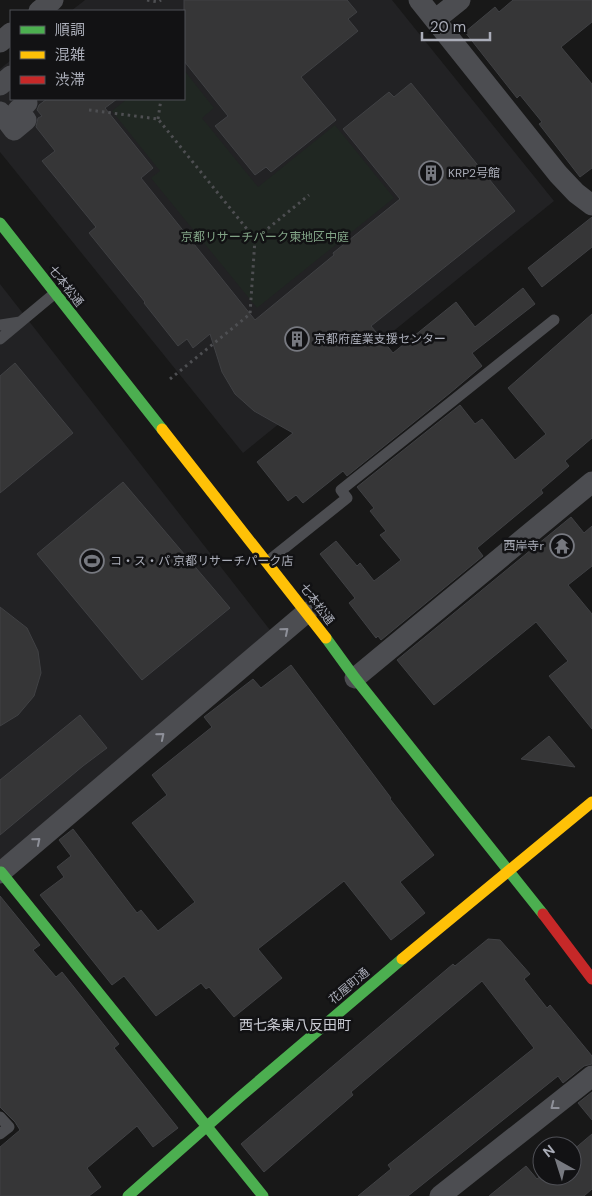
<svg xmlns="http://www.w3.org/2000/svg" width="592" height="1196" font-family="'DM Sans','Noto Sans JP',sans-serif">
<rect width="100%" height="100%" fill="#181818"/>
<!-- built -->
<path fill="#222224" d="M 85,0 L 392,0 L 554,201 L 243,453 L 0,152 L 0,69 L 11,60 L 11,99 L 184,99 L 184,11 L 71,11 Z
M 0,284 L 270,630 L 0,861 Z"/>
<!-- green -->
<path fill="#202722" d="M 184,70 L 214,108 L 202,118 L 258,187 L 335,125 L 394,198 L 257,308 L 151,178 L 160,171 L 112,111 L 127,99 L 184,99 Z"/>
<!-- building -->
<path fill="#363637" stroke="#404144" d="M 184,0 L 347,0 L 357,12 L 348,19 L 358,31 L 301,77 L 336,120 L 271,172 L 266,167 L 255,175 L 215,126 L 228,116 L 184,61 Z
M 513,0 L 592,0 L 592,22 L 561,47 L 592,84 L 592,168 L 580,177 L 539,124 L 542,122 L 520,95 L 517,98 L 465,32 L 495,7 L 499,12 Z
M 411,83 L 515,211 L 371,326 L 393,353 L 456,302 L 475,327 L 523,288 L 535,304 L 472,353 L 482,366 L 450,393 L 347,476 L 343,471 L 303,503 L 296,495 L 288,501 L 257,462 L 293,433 L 254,411 L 235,394 L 222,372 L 210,334 L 193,348 L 187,339 L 178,346 L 144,303 L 145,302 L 89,233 L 96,227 L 42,161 L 55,151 L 36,127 L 38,118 L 42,116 L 37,110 L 39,105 L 47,99 L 117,99 L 105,108 L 153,168 L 141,178 L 255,320 L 334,255 L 333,253 L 400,199 L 343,129 L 389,92 L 394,97 Z
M 592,217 L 592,247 L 542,287 L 528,268 Z
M 592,314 L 592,438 L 565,461 L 569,466 L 541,490 L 543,493 L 477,548 L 483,556 L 381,640 L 378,636 L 376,638 L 349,603 L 355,598 L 320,554 L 336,541 L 357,566 L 360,563 L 374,581 L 401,560 L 380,535 L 386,531 L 370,511 L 374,508 L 357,487 L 460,405 L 475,424 L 482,419 L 515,460 L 546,434 L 508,388 Z
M 15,363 L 73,433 L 0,493 L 0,376 Z
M 123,482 L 230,608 L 142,680 L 37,554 Z
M 571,517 L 584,533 L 592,526 L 592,566 L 568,585 L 592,614 L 592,729 L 549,676 L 568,661 L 536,622 L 434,705 L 397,660 Z
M 0,607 L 27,628 L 38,651 L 41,673 L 34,696 L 18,715 L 0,726 Z
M 291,665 L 391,798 L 390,799 L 434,855 L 400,882 L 425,913 L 391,940 L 344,881 L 258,949 L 282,978 L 234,1017 L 209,987 L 206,989 L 201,983 L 156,1016 L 124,976 L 112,985 L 40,895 L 64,877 L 57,867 L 71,856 L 59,840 L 73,829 L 137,913 L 141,910 L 158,931 L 195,902 L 132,823 L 167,795 L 152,775 L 212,727 L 204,717 L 253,679 L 261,688 Z
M 80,715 L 107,748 L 83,766 L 0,835 L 0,780 Z
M 549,736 L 575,767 L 521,759 Z
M 0,896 L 40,945 L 33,950 L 56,977 L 62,972 L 119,1044 L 114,1048 L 178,1128 L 153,1147 L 137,1126 L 87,1168 L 101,1187 L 89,1196 L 0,1196 L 0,1147 L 20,1130 L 15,1122 L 0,1107 Z
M 488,939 L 500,940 L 530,974 L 524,979 L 547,1008 L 550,1005 L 592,1056 L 592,1064 L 584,1066 L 563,1083 L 558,1076 L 408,1196 L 358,1196 L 391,1169 L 388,1165 L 534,1048 L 482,981 L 351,1092 L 353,1095 L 264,1172 L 241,1144 L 453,964 L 455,966 Z
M 592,1092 L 592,1120 L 578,1103 Z
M 592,1134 L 592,1189 L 584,1196 L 489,1196 L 526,1166 L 537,1179 L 542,1175 L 572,1176 L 572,1151 Z"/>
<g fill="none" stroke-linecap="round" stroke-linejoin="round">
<!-- path -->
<path stroke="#4e4f52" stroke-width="3" stroke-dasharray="2.5 4" stroke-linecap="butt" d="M 147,0 L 158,2 L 161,0
M 89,110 L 158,119 L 255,239 L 309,195
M 158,119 L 161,99
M 170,379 L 250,314 L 255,239"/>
<!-- lane -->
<path stroke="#4c4d51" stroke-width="11" d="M 0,325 L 20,322
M 0,339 L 54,294
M 267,562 L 347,498 L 341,490 L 554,320
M 0,1117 L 9,1127 L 0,1134"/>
<!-- street -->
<path stroke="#4c4d51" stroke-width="21" d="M 419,0 L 558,174 L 576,193 L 592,205
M 39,11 L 53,0
M 435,20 L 460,0
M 0,42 L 11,33
M 0,85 L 11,76
M 0,112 L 14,130 L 26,120 L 18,110 L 27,103 L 24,99
M 355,678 L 592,482
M 0,873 L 307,612
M 440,1196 L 592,1076"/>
<!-- fast -->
<path stroke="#4caf50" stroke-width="11" d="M 0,223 L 162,429
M 326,638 L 355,678 L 543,914
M 1,872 L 263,1196
M 128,1196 L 240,1097 L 402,959"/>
<!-- slow -->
<path stroke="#ffc107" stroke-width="11" d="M 162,429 L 326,638
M 402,959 L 592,802"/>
<!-- jam -->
<path stroke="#c62828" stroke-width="11" d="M 543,914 L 592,979"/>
</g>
<!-- one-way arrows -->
<defs><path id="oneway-chevron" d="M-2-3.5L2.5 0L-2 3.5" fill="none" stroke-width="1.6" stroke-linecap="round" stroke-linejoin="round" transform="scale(1.25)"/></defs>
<g stroke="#8e9099">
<use href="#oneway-chevron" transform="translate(285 631) rotate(-40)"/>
<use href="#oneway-chevron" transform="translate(161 736) rotate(-40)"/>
<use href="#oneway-chevron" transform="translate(37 841) rotate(-40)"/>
<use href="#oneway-chevron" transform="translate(554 1106) rotate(142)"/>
</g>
<!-- icons -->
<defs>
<g id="building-ring" transform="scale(1.25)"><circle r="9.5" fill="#121214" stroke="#777980" stroke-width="1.5"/><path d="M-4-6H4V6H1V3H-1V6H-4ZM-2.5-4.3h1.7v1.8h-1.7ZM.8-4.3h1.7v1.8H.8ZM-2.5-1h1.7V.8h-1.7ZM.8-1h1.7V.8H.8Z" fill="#777980"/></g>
<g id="temple-ring" transform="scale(1.25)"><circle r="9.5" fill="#121214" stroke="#777980" stroke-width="1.5"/><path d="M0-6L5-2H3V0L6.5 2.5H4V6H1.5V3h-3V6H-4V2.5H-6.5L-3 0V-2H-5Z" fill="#777980"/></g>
<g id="stadium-ring" transform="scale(1.25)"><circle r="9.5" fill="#121214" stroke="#777980" stroke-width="1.5"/><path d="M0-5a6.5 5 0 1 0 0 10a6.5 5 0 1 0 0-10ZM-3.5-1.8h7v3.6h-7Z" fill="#777980"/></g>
</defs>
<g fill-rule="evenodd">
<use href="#building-ring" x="431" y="173"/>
<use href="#building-ring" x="297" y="339"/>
<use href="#temple-ring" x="562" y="546"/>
<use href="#stadium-ring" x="92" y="561"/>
</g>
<g text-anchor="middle" stroke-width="5" stroke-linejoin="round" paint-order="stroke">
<!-- poi labels -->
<g font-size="12" fill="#aaadb8" stroke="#121214" text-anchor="start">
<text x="448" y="177">KRP2号館</text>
<text x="314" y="343">京都府産業支援センター</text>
<text x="544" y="550" text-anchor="end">西岸寺r</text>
<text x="110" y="565">コ・ス・パ 京都リサーチパーク店</text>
</g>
<!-- park labels -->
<g font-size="12" fill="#81a386" stroke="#121214">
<text x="265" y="241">京都リサーチパーク東地区中庭</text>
</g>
<!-- street labels -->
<g font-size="12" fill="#aaadb8" stroke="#121214">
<text transform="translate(66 286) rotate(52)" y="4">七本松通</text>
<text transform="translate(317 604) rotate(53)" y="4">七本松通</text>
<text transform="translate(349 986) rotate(-40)" y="4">花屋町通</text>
</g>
<!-- neighbourhood labels -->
<g font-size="14" fill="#caccd4" stroke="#121214">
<text x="295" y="1030">西七条東八反田町</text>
</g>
</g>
<!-- legend -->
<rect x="10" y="10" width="175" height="90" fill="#121214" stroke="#4f5056"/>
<rect x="20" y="26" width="25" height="8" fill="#4caf50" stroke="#4f5056"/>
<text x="55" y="35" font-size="15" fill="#aaadb8">順調</text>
<rect x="20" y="51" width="25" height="8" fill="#ffc107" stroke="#4f5056"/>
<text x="55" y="60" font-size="15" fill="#aaadb8">混雑</text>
<rect x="20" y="76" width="25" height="8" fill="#c62828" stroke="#4f5056"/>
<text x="55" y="85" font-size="15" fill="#aaadb8">渋滞</text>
<!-- north arrow -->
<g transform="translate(557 1161) rotate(321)"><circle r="24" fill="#121214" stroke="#4f5056"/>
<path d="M0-4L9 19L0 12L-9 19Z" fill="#777980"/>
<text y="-8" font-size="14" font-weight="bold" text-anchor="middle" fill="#aaadb8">N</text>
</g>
<!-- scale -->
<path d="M422 32v8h68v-8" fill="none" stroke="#aaadb8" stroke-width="2.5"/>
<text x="430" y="32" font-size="15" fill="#aaadb8" stroke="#121214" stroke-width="4" paint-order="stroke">20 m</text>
</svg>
